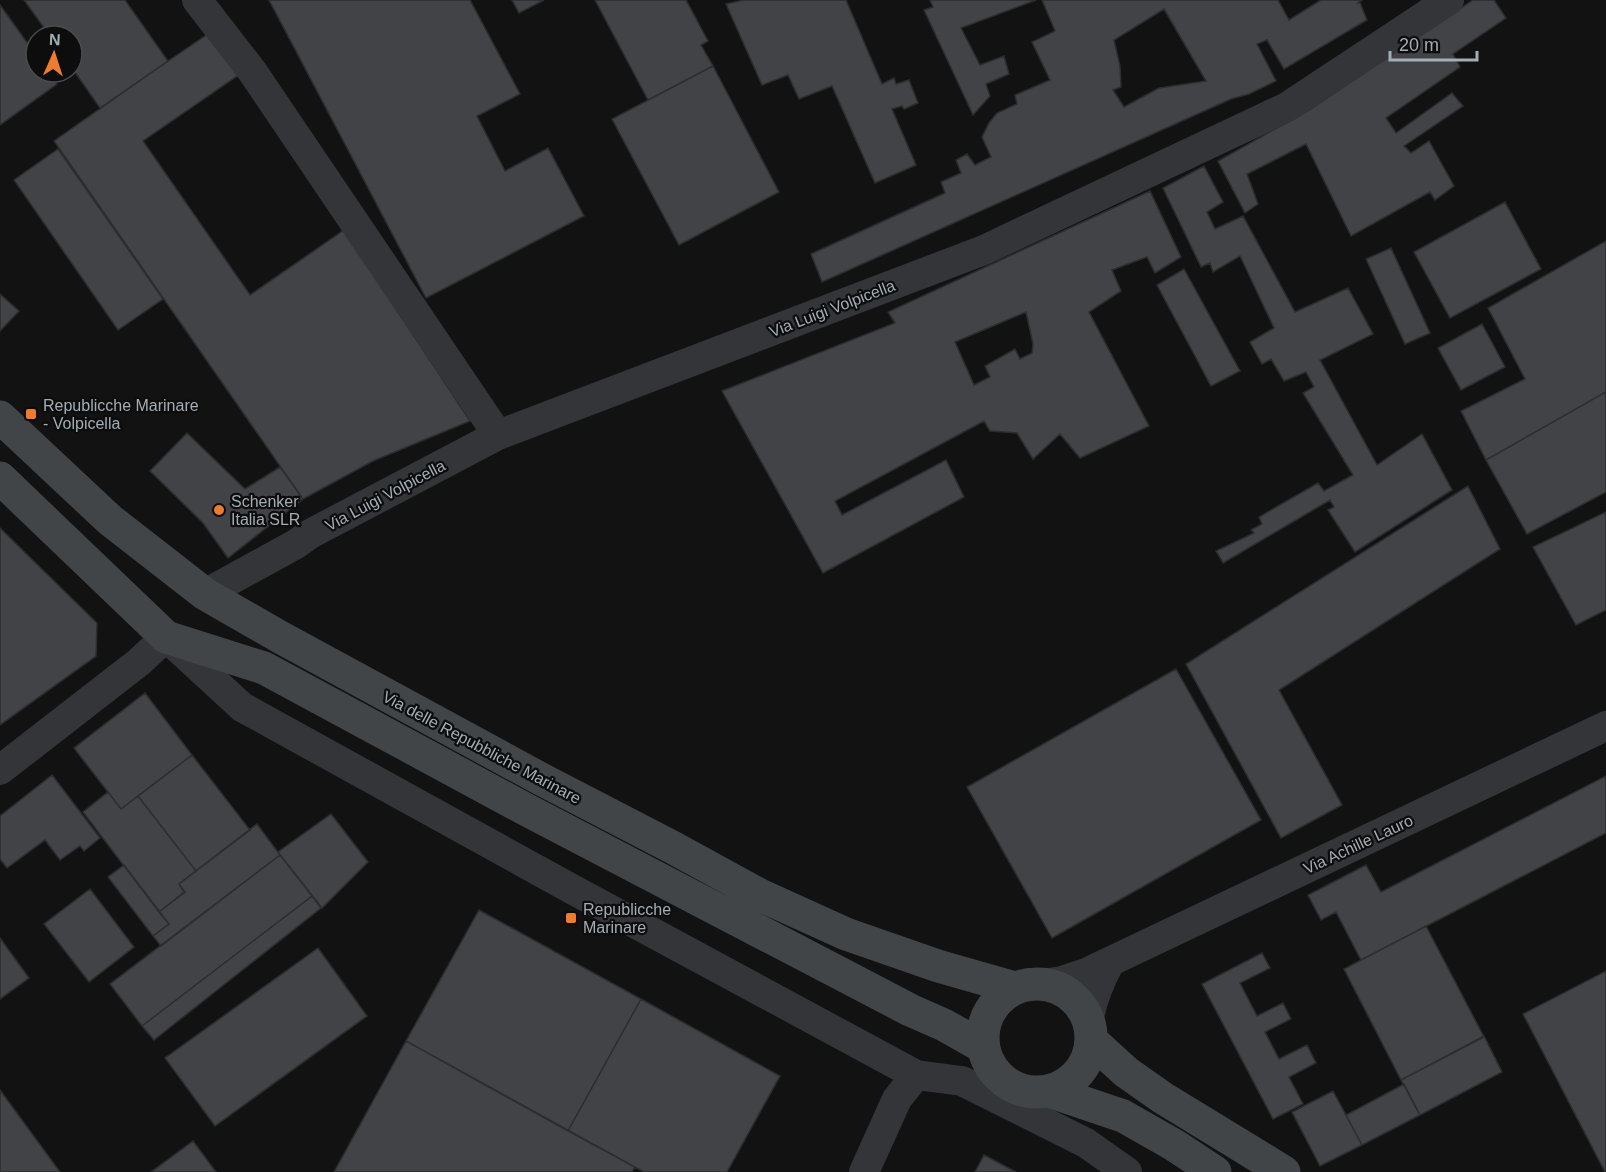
<svg xmlns="http://www.w3.org/2000/svg" width="1606" height="1172" viewBox="0 0 1606 1172" font-family="Arial,sans-serif">
<style>
.building{fill:#414346;stroke:#2c2d2f;stroke-width:1.5;fill-rule:evenodd}
.lines{fill:none;stroke-linecap:round;stroke-linejoin:round}
.minor{stroke:#333538;stroke-width:30}
.secondary{stroke:#414548;stroke-width:33}
.poi-dot{fill:#ed7c30;stroke:#0d0d0e;stroke-width:2}
.labels{text-anchor:middle;stroke-width:4.5;stroke-linejoin:round;paint-order:stroke}
.street-label{font-size:16px;fill:#a3adb4;stroke:#0d0d0e}
.poi-label{font-size:16px;fill:#a3adb4;stroke:#0d0d0e;text-anchor:start}
</style>
<rect width="100%" height="100%" fill="#121213"/>
<path class="building" d="M24 0H125L168 61 100 108 72 68V36H50Z
M269 0H470L520 94 477 116 505 171 548 148 584 216 426 298Z
M512 0H544L519 13Z
M595 0H686L708 41 701 45 713 66 648 100Z
M744 0H846L882 84 894 78 896 84 909 80 918 103 904 109 902 106 892 109 916 165 875 183 832 86 799 99 788 75 762 85 726 4Z
M930 0H1036L961 28 980 65 1004 56 1009 74 986 84 990 96 973 115 924 10 933 7Z
M1042 0H1278L1289 20 1321 0H1362L1358 3H1360L1367 20 1284 69 1267 40 1257 44 1276 81 1249 94 1231 99 822 282 811 254 945 193 941 182 961 173 956 160 967 154 975 165 991 157 982 137 989 123 997 113 1017 104 1015 95 1050 80 1032 42 1055 31ZM1164 9 1206 81 1159 88 1124 107 1113 90 1121 87 1120 66 1114 40Z
M1473 0H1494L1506 18 1453 54 1460 67 1386 118 1396 133 1452 93 1463 106 1404 146 1411 153 1429 141 1454 186 1435 200 1430 192 1351 236 1306 144 1247 174 1258 204 1245 213 1218 161 1309 110Z
M0 5 36 55V72H48L57 84 0 125Z
M211 32 240 74 143 141 250 295 344 230 470 421 373 461 303 499 54 141 168 61Z
M713 66 779 192 679 245 612 119Z
M58 149 163 299 118 330 14 180Z
M1204 166 1223 202 1207 212 1215 229 1243 216 1295 312 1348 288 1373 334 1320 360 1377 465 1422 434 1452 490 1355 552 1328 510 1334 507 1330 500 1223 563 1216 551 1254 533 1251 530 1262 524 1259 517 1318 483 1324 491 1353 475 1303 393 1314 387 1306 372 1284 381 1271 359 1262 364 1250 342 1274 328 1240 256 1213 272 1210 263 1201 267 1163 188Z
M1150 191 1181 257 1155 273 1147 257 1112 270 1121 291 1089 312 1149 426 1080 458 1060 434 1033 459 1017 433 990 431 984 421 835 501 842 515 946 460 964 497 823 573 722 391 895 323 888 312ZM1026 312 1033 344 1032 353 1020 359 1015 349 985 366 990 377 974 385 955 342Z
M1505 202 1541 269 1450 318 1414 252Z
M1606 241V392L1486 460 1461 411 1525 379 1488 308Z
M1391 248 1430 333 1405 344 1366 259Z
M1184 269 1240 371 1211 386 1157 285Z
M0 294 19 311 0 331Z
M1482 324 1505 367 1461 390 1438 348Z
M1606 392V492L1527 534 1486 460Z
M187 433 245 489 280 467 303 499 228 558 203 523 150 471Z
M1468 486 1500 549 1279 690 1342 805 1281 838 1186 664Z
M1606 512V610L1576 625 1533 547Z
M0 528 97 623 96 656 0 725Z
M1176 669 1261 820 1052 938 967 787Z
M145 693 192 755 121 809 74 748Z
M192 755 250 830 196 871 138 796Z
M52 775 100 838 84 851 80 846 60 860 45 840 7 868 0 859V816Z
M1606 776V833L1361 960 1336 912 1321 920 1308 895 1366 865 1381 892Z
M108 792 121 809 138 796 196 871 179 884 184 892 159 912 83 812Z
M331 814 368 862 322 908 278 852Z
M257 824 280 855 161 946 153 936 169 924 159 912 185 892 179 884Z
M280 855 312 896 142 1026 110 984Z
M124 865 169 924 153 936 108 877Z
M90 889 134 947 89 982 44 924Z
M312 896 321 908 154 1040 142 1026Z
M479 910 641 999 568 1131 406 1041Z
M1426 926 1484 1037 1401 1080 1344 969Z
M0 938 29 978 0 999Z
M318 948 367 1016 215 1126 165 1058Z
M1262 953 1270 968 1240 983 1257 1016 1283 1003 1291 1019 1265 1032 1279 1059 1307 1045 1316 1063 1289 1077 1303 1104 1273 1119 1202 984Z
M1606 971V1172H1605L1523 1014Z
M641 999 780 1076 727 1172H644L568 1131Z
M1484 1036 1502 1072 1420 1115 1401 1080Z
M406 1041 635 1167 632 1172H334Z
M1404 1084 1420 1115 1362 1145 1346 1115Z
M0 1090 60 1172H0Z
M1333 1091 1362 1145 1320 1166 1292 1112Z
M193 1141 216 1172H151Z
M984 1155 1016 1172H975Z"/>
<g class="lines">
<path class="minor" d="M197 0 252 71 498 435
M205 594 296 544 310 534 498 435 984 250 1287 107 1449 0
M0 770 139 662 166 637 242 707 570 888 916 1075 962 1081 1086 1143 1127 1172
M1042 984 1062 981 1086 973 1606 726
M1088 1022C1092 1000 1099 982 1110 962
M864 1172 897 1099 916 1075"/>
<path class="secondary" d="M0 417 110 520 205 594 280 637 541 779 672 847 760 895 846 934 938 966 1015 988
M0 478 166 637 264 668 525 809 910 1010 944 1025 983 1047
M983 1038a54 54 0 1 1 108 0a54 54 0 1 1-108 0Z
M1091 1040 1126 1072 1163 1098 1284 1172
M1049 1091 1123 1116 1174 1145 1215 1172"/>
</g>
<g class="poi-dot">
<rect x="25" y="408" width="12" height="12" rx="3"/>
<circle cx="219" cy="510" r="6"/>
<rect x="565" y="912" width="12" height="12" rx="3"/>
</g>
<g class="labels">
<g class="street-label">
<text transform="translate(832 308) rotate(-21)" y="6">Via Luigi Volpicella</text>
<text transform="translate(385 495) rotate(-28)" y="6">Via Luigi Volpicella</text>
<text transform="translate(482 747) rotate(28)" y="6">Via delle Repubbliche Marinare</text>
<text transform="translate(1358 844) rotate(-25)" y="6">Via Achille Lauro</text>
</g>
<g class="poi-label">
<text x="43" y="411">Republicche Marinare<tspan x="43" dy="18">- Volpicella</tspan></text>
<text x="231" y="507">Schenker<tspan x="231" dy="18">Italia SLR</tspan></text>
<text x="583" y="915">Republicche<tspan x="583" dy="18">Marinare</tspan></text>
</g>
</g>
<g transform="translate(54 54) rotate(3)"><circle r="28" fill="#0d0d0e" stroke="#494d50" stroke-width="1.5"/>
<path d="M0-4.5L10 22L0 15L-10 22Z" fill="#ed7c30"/>
<text y="-9" font-size="16" font-weight="bold" text-anchor="middle" fill="#a3adb4">N</text>
</g>
<path d="M1390 51v9h87v-9" fill="none" stroke="#a3adb4" stroke-width="3"/>
<text x="1399" y="51" font-size="18" fill="#a3adb4" stroke="#0d0d0e" stroke-width="4.5" paint-order="stroke">20 m</text>
</svg>
